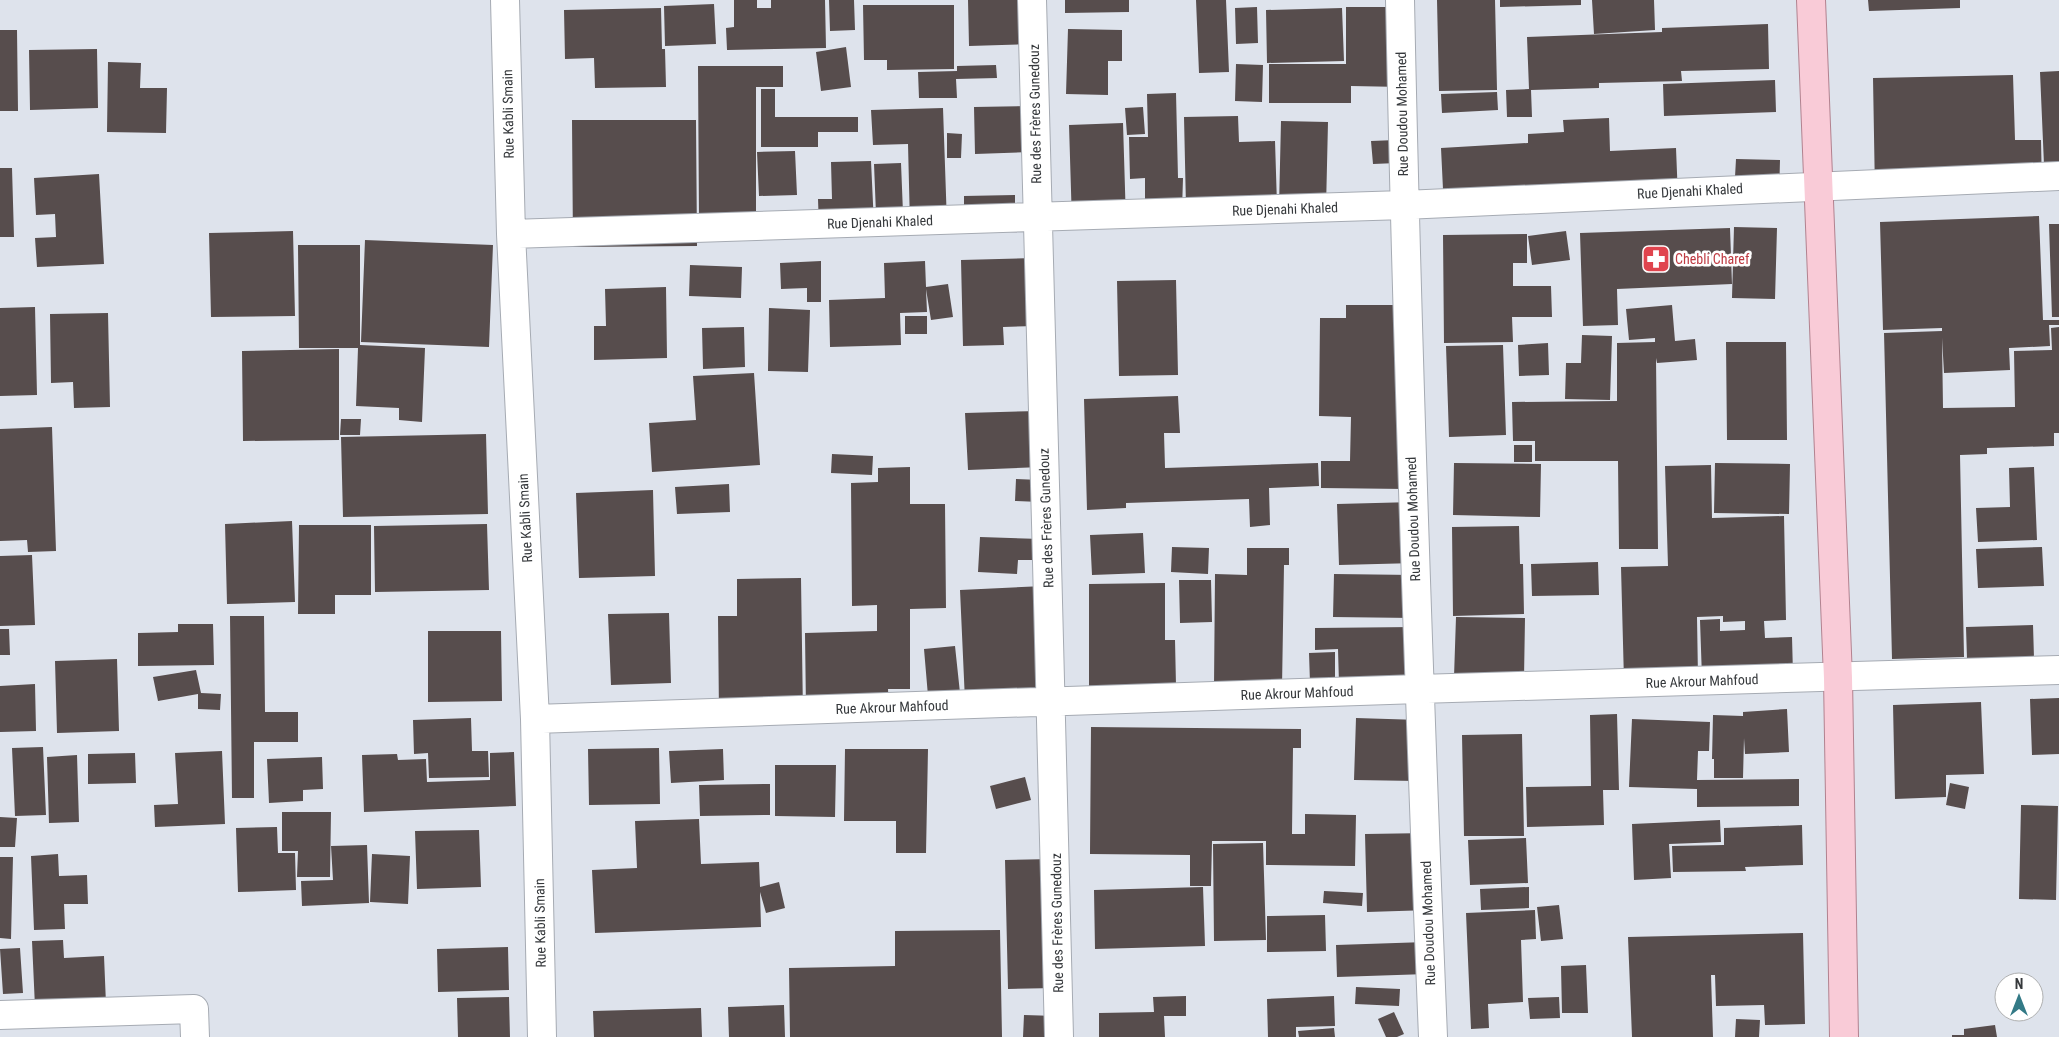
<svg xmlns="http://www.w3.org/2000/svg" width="2059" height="1037" viewBox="0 0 2059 1037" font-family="'Roboto Condensed',sans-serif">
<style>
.building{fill:#574d4d}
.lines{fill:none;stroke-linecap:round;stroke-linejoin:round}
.minor-casing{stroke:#a6abb3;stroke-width:30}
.primary-casing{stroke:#b2828f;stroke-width:30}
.minor{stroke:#fff;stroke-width:28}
.primary{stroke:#f9cbd7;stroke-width:28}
.labels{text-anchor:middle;stroke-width:5;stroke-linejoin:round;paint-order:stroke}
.street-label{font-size:14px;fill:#36393c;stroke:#fff}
.health-label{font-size:14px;fill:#be3a42;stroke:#fff;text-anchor:start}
</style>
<rect width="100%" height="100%" fill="#dee3ec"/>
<path class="building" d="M734 0H757V8H771V0H825L826 48 727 50 726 28 734 27Z
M829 0H854L855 30 830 31Z
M968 0H1029L1030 44 969 46Z
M1065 0H1129V12L1065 13Z
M1196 0H1226L1229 72 1199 73Z
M1437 0H1495L1497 90 1439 91Z
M1500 0H1581V5L1500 7Z
M1592 0H1654L1655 30 1594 34Z
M1868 0H1960V8L1869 11Z
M714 4 716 44 665 46 664 6Z
M863 5H954V69L887 70V60H864Z
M1257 7 1258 43 1236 44 1235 8Z
M1346 7H1404L1403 87 1351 86V103H1269V64H1346Z
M661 8 662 49H665L666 87 595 88 594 58 565 59 564 10Z
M1342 8 1344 61 1267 63 1266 10Z
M1768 24 1769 69 1681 71 1682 81 1599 83V88L1531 90 1532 117H1507L1506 90 1529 89 1527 37 1662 32V28Z
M1068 29 1122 30V61H1108V95L1066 94Z
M0 30H17L18 111H0Z
M846 47 851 87 821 91 816 52Z
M97 49 98 108 30 110 29 50Z
M108 62 141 63 140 88H167L166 133 107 132Z
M1236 64 1263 65 1262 102 1235 101Z
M996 65 997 78 956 79 957 98H919L918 72 957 71V66Z
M698 66H783V87H756V220H699Z
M2059 71V188H2045L2040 72Z
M2013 75 2015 140H2041L2042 188 1875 193 1873 78Z
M1775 80 1776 112 1664 116 1663 84Z
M761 89H775V117H858V132H818V147H761Z
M1497 92 1498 110 1442 113 1441 94Z
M1176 93 1178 178H1183L1182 210H1145V178L1130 179 1129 137H1148L1147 94Z
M1029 106 1030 152 975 154 974 107Z
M1143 107 1145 134 1127 135 1125 108Z
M943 108 947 224 910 225 908 144 873 145 871 110Z
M1238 116 1239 142 1275 141 1277 205 1186 207 1184 117Z
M1609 118 1610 151 1676 148 1678 198 1444 210 1441 148 1528 143V134L1564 132 1563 120Z
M572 120H696L697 246 573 247Z
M1281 121 1328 122 1326 208 1279 207Z
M1123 123 1126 222 1072 223 1069 125Z
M947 133 962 134 961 158H947Z
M1396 140 1397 163 1373 164 1371 141Z
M795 151 797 195 759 196 757 152Z
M1736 159 1780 160 1779 196 1734 195Z
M871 161 874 225 819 228 818 199H832L831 162Z
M901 163 903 213 876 214 874 164Z
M0 168H12L14 237H0Z
M99 174 104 264 37 267 35 238 56 237 55 214 36 215 34 178Z
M1015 195V214L964 216V196Z
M2039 216 2043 320H2059V325H2049L2050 346 2009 348 2010 370 1944 373 1942 338 1943 408 2015 407 2014 351 2052 350 2051 328 2059 327V433H2054V446L1987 448V454L1960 455 1964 657 1892 659 1884 333 1942 331V328L1883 330 1880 222Z
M2049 224H2059V317H2052Z
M1734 227 1777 228 1775 299 1732 298Z
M1730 228 1732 284 1617 289 1618 325 1583 326 1580 233Z
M293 231 295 316 211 317 209 233Z
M1566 231 1570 260 1532 265 1528 236Z
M1527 234V263H1513V286H1551L1552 317H1512L1513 342 1444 343 1443 235Z
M365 240 493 245 489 347 361 342Z
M298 245H360V345L425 348 422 422 399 420V408L356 406 358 348H299Z
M1034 258 1036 326 1003 327 1004 345 963 346 961 260Z
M821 261V302H807V288L781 289 780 263Z
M925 261 926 287 948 284 953 317 931 320 926 289 927 312 900 313 901 345 830 347 829 300 885 298 884 263Z
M690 265 742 267 741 298 689 296Z
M1176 280 1178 375 1119 376 1117 281Z
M666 287 667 358 594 360V326H606L605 289Z
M1346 305H1408L1406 489 1321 488V461H1350L1351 417 1319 416 1320 318H1346Z
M1672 305 1675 341 1695 339 1697 360 1657 363 1656 358 1658 549H1619L1618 461H1535V441H1513L1512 402 1617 401V343L1655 342V338L1629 340 1626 309Z
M35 307 37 395 0 396V308Z
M769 308 810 310 808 372 768 371Z
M108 313 110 407 74 408 73 382 51 383 50 314Z
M905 316H927V334H905Z
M744 327 745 367 703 369 702 328Z
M1582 335 1612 336 1610 400 1565 399 1566 363H1581Z
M1726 342H1786L1787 440H1727Z
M1548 343 1549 375 1519 376 1518 345Z
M1503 345 1506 435 1449 437 1446 346Z
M339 349V440L243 441 242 351Z
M754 373 760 465 652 472 649 423 696 420 693 376Z
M1178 396 1180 433H1164L1165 468 1318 463 1319 486 1269 488 1270 525 1250 527 1249 499 1126 503V508L1087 510 1084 399Z
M1039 411 1041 467 968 470 965 413Z
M341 419H361L360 435H340Z
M52 427 56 551 28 552 27 540 0 541V429Z
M486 434 488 514 343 517 341 437Z
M1514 445H1532V462H1514Z
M832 454 873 456 872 475 831 473Z
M1454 463 1541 464 1540 517 1453 515Z
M1715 463 1790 464 1789 514 1714 513Z
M1711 465 1712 518 1784 516 1786 620 1764 621 1765 638 1792 637 1793 674 1702 678 1700 620 1720 619V631L1745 630V621L1723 622V616L1697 617 1698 678 1624 681 1621 567 1668 566 1665 466Z
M910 467V504H945L946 608 910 609V689H888L889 710H806L805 633 877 631V605L852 606 851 483 878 482V468Z
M2034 467 2037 540 1978 542 1976 508 2010 507 2009 468Z
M1016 479 1040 480V502L1015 501Z
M729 484 730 512 677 514 675 487Z
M653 490 655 576 579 578 576 493Z
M1414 502 1416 563 1339 565 1337 504Z
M292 521 295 602 227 604 225 524Z
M487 524 489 590 375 592 374 526Z
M299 525H371V595H335V614H298Z
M1519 526 1520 564H1523L1524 614 1453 616 1452 527Z
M1143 533 1145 573 1092 575 1090 535Z
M980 537 1041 539 1040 560H1018L1017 574 978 572Z
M1172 547 1209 548 1208 574 1171 572Z
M2042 547 2044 586 1978 588 1976 549Z
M1247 548H1289V565H1284L1282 687 1214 686 1215 574 1247 575Z
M32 555 35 625 0 626V556Z
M1598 562 1599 595 1532 596 1531 564Z
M1334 574 1414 575V618L1333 617Z
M801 578 803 715H719L718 616H737V579Z
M1179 580H1211L1212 622 1180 623Z
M1165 583V640H1175L1176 686H1089V584Z
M1044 586 1049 697 965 701 960 590Z
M669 613 671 683 611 685 608 614Z
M230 616H264L265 712H298V742H254V798H232Z
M1456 617 1525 618 1524 678 1454 677Z
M178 624H213L214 665 138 666V633L178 632Z
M2033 625 2034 658 1967 659 1966 627Z
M1414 627 1415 683 1339 684 1338 649 1315 650V628Z
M0 629H9L10 655H0Z
M428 631H501L502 701 428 702Z
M955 646 960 693 928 696 924 649Z
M1335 652V682L1310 683 1309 653Z
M117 659 119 731 57 733 55 661Z
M196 670 201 693 221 694 220 710 198 709V694L158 701 153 677Z
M35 684 36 731 0 732V686Z
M2059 698V754L2032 755 2030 699Z
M1981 702 1984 774 1946 775V797L1895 799 1893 705Z
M1787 709 1789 752 1745 754 1744 738 1743 778H1714V759H1712L1713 715 1743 716V712Z
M1617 714 1619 790H1603L1604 825 1527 827 1526 787 1591 786 1590 715Z
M471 718 472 751H488L489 777 429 778 428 753 414 754 413 720Z
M1356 718 1420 720 1418 781 1354 780Z
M1632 719 1710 722 1709 751H1698L1697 780 1799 779V806L1697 807V789L1629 787Z
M1091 727 1301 729V748H1293L1292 834H1305V814L1356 815 1355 866 1266 865V841H1212L1211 886H1190V855L1090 854Z
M1522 734 1524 836H1464L1462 735Z
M43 747 46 815 15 816 12 748Z
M659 748 660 804 589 805 588 749Z
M723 749 724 780 671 783 669 751Z
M845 749H928L926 853H896V821H844Z
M222 751 225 824 155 827 154 805 178 804 175 753Z
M514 752 516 806 364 812 362 755 397 754 398 760 426 759 427 782 490 780V753Z
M135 753 136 783 88 784V754Z
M77 755 79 822 49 823 47 757Z
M322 757 323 789 303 790V801L269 803 267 759Z
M775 765H836L835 817 775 816Z
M1025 777 1031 800 996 809 990 786Z
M1950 783 1969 787 1965 809 1946 805Z
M770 784V815L700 816 699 785Z
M2021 805 2058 806 2056 900 2019 899Z
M282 812H331L330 877H297L298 851H282Z
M0 817 17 818 15 847H0Z
M699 819 701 864 759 862 760 887 779 882 785 908 766 913 760 892 761 927 595 933 592 870 637 868 635 821Z
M1720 820 1721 842 1669 844 1671 878 1634 880 1632 824Z
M1802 825 1803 865 1745 867 1746 871 1673 872 1672 846 1724 845V828Z
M277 827 278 853H295L296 890 238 892 236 828Z
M479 830 481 887 417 889 415 831Z
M1429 833 1430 910 1367 912 1365 834Z
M1526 838 1528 883 1470 885 1468 840Z
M1263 843 1266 940 1214 941 1213 844Z
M367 845 369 903 302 906 301 881 333 880 331 846Z
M58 854 59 876 87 875 88 904H64L65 929 34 930 31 856Z
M372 854 410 856 408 904 370 902Z
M0 857H13L11 939 0 938Z
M1052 859 1055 988 1008 989 1005 860Z
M1203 887 1205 946 1095 949 1094 890Z
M1529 887V908L1481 910 1480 889Z
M1324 891 1363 893 1362 906 1323 903Z
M1559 905 1563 939 1541 941 1537 907Z
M1535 910 1536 939 1521 940 1523 1002 1488 1004 1489 1028 1471 1029 1466 913Z
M1325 915 1326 951 1267 952V916Z
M1000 930 1002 1037H790L789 968 895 966V931Z
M1803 933 1805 1024 1765 1025 1764 1005 1716 1006 1715 975H1711L1713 1037H1632L1628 937Z
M63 940 64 958 104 956 106 1004 35 1007 32 941Z
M1426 942 1427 974 1337 977 1336 945Z
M508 947 509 990 438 992 437 949Z
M20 948 23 993 3 994 0 949Z
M1586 965 1588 1013H1562L1561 966Z
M1356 987 1400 989 1399 1006 1355 1004Z
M1186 996V1016H1164L1165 1037H1099V1013L1154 1012 1153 997Z
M1334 996 1335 1026 1296 1027V1037H1268L1267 999Z
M509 997 510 1037H458L457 998Z
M1559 997 1560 1018 1530 1019 1528 998Z
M784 1005 785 1037H729L728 1007Z
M701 1008 702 1037H594L593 1011Z
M1394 1012 1404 1034 1397 1037H1386L1378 1019Z
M1024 1015 1056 1016 1055 1037H1023Z
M1736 1019 1760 1020 1759 1037H1735Z
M1995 1025 1997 1037H1952V1035H1964V1029Z
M1334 1028 1335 1037H1299L1298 1031Z"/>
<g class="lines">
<defs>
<path id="minor" d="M505 0 511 234 535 719 542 1037
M1032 0C1040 346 1052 691 1059 1037
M1400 0C1407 346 1419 691 1433 1037
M511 234 1404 205 2059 176
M535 719 1419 689 2059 670
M0 1015 194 1009 195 1037"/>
<path id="primary" d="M1811 0 1838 678 1844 1037"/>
</defs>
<use href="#minor" class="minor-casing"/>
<use href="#primary" class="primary-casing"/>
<use href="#minor" class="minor"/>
<use href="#primary" class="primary"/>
</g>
<defs>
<symbol id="pharmacy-square" viewBox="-11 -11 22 22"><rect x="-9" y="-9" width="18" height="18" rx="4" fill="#e0444e" stroke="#fff"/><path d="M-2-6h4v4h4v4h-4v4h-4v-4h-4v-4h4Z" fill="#fff"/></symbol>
</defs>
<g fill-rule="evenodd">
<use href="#pharmacy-square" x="1640" y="243" width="32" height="32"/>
</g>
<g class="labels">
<g class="street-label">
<text transform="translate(508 114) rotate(-91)" y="5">Rue Kabli Smain</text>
<text transform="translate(1035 114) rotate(-91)" y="5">Rue des Frères Gunedouz</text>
<text transform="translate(1402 114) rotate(-91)" y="5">Rue Doudou Mohamed</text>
<text transform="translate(1690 191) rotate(-3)" y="5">Rue Djenahi Khaled</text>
<text transform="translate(1285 209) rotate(-2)" y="5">Rue Djenahi Khaled</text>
<text transform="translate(880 222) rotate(-2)" y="5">Rue Djenahi Khaled</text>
<text transform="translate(525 518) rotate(-93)" y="5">Rue Kabli Smain</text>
<text transform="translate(1046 518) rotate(-92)" y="5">Rue des Frères Gunedouz</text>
<text transform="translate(1413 519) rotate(-92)" y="5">Rue Doudou Mohamed</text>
<text transform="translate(1702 681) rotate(-2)" y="5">Rue Akrour Mahfoud</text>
<text transform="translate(1297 693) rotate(-2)" y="5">Rue Akrour Mahfoud</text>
<text transform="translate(892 707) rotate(-2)" y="5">Rue Akrour Mahfoud</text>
<text transform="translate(540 923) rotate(-91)" y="5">Rue Kabli Smain</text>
<text transform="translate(1057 923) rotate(-91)" y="5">Rue des Frères Gunedouz</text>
<text transform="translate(1428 923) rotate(-92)" y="5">Rue Doudou Mohamed</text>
</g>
<g class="health-label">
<text x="1675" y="264">Chebli Charef</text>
</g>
</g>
<g transform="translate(2019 997)"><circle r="24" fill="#ffffff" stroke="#afb0b1"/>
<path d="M0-4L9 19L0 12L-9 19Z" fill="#337a86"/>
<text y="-8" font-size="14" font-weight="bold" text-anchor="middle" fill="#36393c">N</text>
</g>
</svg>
